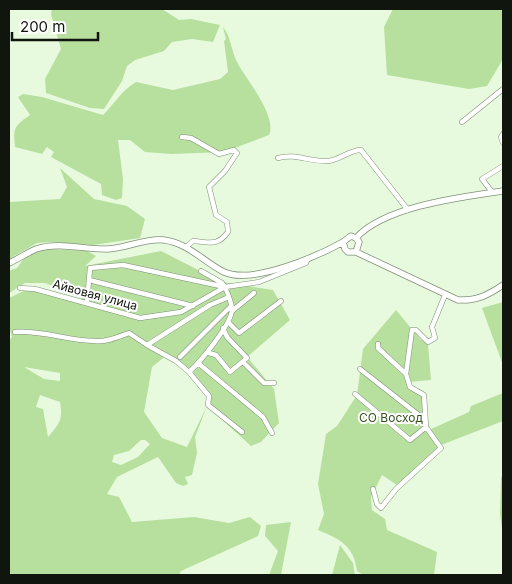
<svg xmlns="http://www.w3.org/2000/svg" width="512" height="584" viewBox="0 0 512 584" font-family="Inter,sans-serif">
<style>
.green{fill:#b7df9e;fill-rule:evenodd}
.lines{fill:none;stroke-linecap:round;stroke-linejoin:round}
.minor-casing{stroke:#7f8f76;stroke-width:5.5}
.major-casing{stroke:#7f8f76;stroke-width:7}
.minor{stroke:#fff;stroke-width:4.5}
.major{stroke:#fff;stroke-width:5.5}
.labels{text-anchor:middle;stroke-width:4;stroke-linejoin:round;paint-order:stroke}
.street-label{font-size:12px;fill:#10160d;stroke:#fff}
.park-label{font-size:12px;fill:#32511a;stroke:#fff}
</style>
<rect width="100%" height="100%" fill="#e8fade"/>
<path class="green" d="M52 9H162L179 20 191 19 220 25 213 42 192 39 172 42 164 51 135 60 127 66 122 81 104 109 90 108 46 93 45 79 61 49 51 14Z
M393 9H503V59L487 86 469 89 387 75 384 27Z
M223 27C231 37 231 49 236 60 244 77 278 116 269 135L224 152 171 154 145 152 130 140H118L123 179 122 198 116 200 102 195 101 184 51 157 54 152 47 147 42 154 15 147C13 128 14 126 30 115L18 97 23 94 42 97 103 115C115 103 121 91 136 82L173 90 220 79 228 72 224 41 226 39Z
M60 168 94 199 127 206 145 219 140 238 93 245 53 242 37 243 9 259V202L60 199 67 187Z
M46 249 87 251 96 256 85 266 161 251 222 282 273 290 290 320 247 357 274 389 279 423 261 442 251 446 207 406 195 437 197 453 192 475 185 477 188 484 183 486 176 483 158 457 117 477 107 494 119 497 132 522 194 517 229 523 250 517 261 526 258 536 181 571 179 575H9V341L12 337 9 326V298L28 289 81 303V292L76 295 45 283H25L9 293V271L17 268 25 257ZM167 355 187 369 209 394 207 406 187 447 162 438 144 412 152 367ZM24 367 60 373V381L44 379ZM40 395 60 402C63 420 60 423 48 437L43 409 36 407ZM141 440H145L150 444 138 457 121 465 112 462 114 455 129 451Z
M503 302V365L482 308Z
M396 310 420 339 428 344 431 380 409 382 411 387 425 393 429 430 469 412 471 406 503 393V421L441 445 400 487 382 475 371 497 372 510 385 519 387 530 437 552 434 575H363L357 571C354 546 340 539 318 530L324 514 318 484 326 434 337 426 357 395 363 349Z
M503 473V536L500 514 501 478Z
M291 522 281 575H269L278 551 265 536 266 525Z
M340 545 353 563 355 575H332Z"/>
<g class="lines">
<defs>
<path id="minor" d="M462 122 503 89
M503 134 501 137 503 143
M182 137 191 138 219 154 234 150 237 153 225 171 209 187 216 215 227 222 228 232C217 247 209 242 193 241L186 247
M278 158C296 153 309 162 328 161 340 160 349 150 361 150L408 210
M492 192 482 179 503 166
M201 271 222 283 225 287
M89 280 193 306
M20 288 35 289 140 318 181 312 225 287
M87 303 90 268 123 265 225 287
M232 311 254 293
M228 322 239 333 281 301
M15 332C43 330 68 341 95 341 107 342 118 337 129 333L147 345 210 305 229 297 225 287 259 282 306 263 308 258
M378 344V348L406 374
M147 345 176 361 189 372 209 396 208 405 242 432
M209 353 216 355 230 372 247 358 227 337 223 328
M180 357 231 306
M243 362 264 383H274
M198 363 263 417 272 433
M360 369 425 420
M189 372C200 362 232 324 232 309 232 305 230 301 229 297
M355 394 410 440 426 427
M373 489 377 504 381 508 396 489 441 448 426 427 424 395 410 387 406 374 412 330H416L428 342 435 338 432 327 445 295"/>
<path id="major" d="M356 238C385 206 462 197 503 191
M356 252 458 300C477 301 488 295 503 285
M356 252H348L345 249 343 242 351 236 356 238
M356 252 359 242 356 238
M9 263C18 259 27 253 36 249 60 241 84 250 108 249 127 248 145 238 164 240 188 243 204 262 224 272 252 285 318 256 343 242"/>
</defs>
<use href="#minor" class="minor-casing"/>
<use href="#major" class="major-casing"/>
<use href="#minor" class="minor"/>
<use href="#major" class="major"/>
</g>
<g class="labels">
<g class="street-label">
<text transform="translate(95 295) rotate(15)" y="4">Айвовая улица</text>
</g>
<g class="park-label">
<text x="391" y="422">СО Восход</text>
</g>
</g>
<rect width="512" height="584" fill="none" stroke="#10160d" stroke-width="20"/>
<path d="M12 32v8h86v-8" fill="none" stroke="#10160d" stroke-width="2.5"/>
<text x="20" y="32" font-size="15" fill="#10160d" stroke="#ffffff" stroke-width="4" paint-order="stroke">200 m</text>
</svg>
